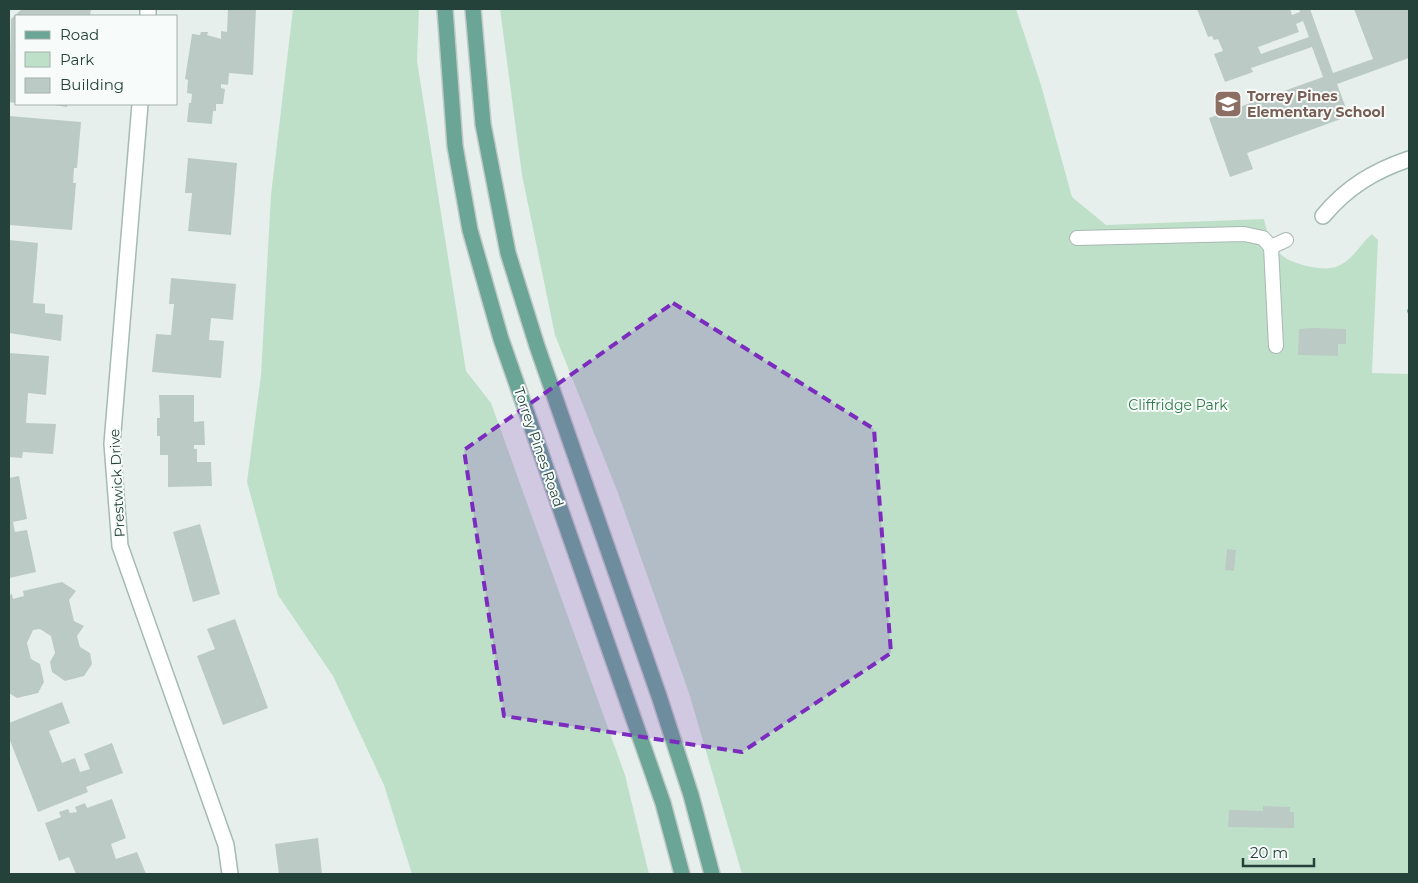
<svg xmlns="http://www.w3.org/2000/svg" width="1418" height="883" viewBox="0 0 1418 883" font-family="Montserrat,sans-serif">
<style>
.green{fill:#bfe0c8}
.building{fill:#bbcac4;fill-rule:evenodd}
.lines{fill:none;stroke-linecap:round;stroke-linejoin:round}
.lane-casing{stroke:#a8b8b2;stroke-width:16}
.secondary-casing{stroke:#a4bbb3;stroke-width:18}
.primary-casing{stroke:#c2cac8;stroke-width:18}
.path{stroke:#86b3a5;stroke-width:3;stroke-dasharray:2.5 4;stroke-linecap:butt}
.lane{stroke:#fff;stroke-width:14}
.secondary{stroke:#fff;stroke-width:15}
.primary{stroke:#6aa596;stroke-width:15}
.marked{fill:#7b2cbf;fill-opacity:0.2;stroke:#7b2cbf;stroke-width:4;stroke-dasharray:10 6;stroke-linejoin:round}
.labels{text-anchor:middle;stroke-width:4;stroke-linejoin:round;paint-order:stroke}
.education-label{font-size:14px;font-weight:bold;fill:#785e54;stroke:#f7fbf9;text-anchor:start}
.park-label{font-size:14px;fill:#2d7a4b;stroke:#f7fbf9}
.street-label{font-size:14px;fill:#24423a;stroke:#f7fbf9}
</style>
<rect width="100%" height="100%" fill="#e6efeb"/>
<path class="green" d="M293 9H419L417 61 466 371 491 403 625 775 649 874H412L384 785 333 676 278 595 247 482 261 375 271 195Z
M500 9H1016L1041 85 1072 197 1106 225 1264 219C1271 250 1279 260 1311 267 1319 268 1330 270 1338 266 1353 260 1360 244 1372 234L1378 240 1372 373 1409 374V874H742L689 693 618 493 555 335 522 175Z"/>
<path class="building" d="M22 9H91L90 16H16V103L9 102 11 19Z
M228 9H256L253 75 229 73 228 85 221 84V88L225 89 223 104H216V111H213L212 124 187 122 189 103H191L192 94 187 93 188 80 185 79 192 34 200 35 201 32H208L207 35 221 39V31L227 32Z
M1197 9H1290L1292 15 1300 12 1299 9H1310L1333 73 1373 59 1354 9H1409V58L1337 84 1349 116 1247 153 1253 169 1230 177 1209 118 1323 77 1312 47 1251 68 1253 72 1225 82 1214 54 1223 51 1218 39 1214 40 1212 36 1208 37ZM1303 21 1309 37 1261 54 1258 47 1299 32 1296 24Z
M47 104H68L67 107Z
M9 116 81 122 77 168H74L73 183H76L72 230 9 225Z
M188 158 237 163 231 235 188 231 192 193H185Z
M9 240 38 243 33 303 45 304V313L63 315 61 341 9 333Z
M171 278 236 284 233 320 211 318 209 340 224 341 221 378 152 372 156 334 171 335 174 304H169Z
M1312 328 1346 329V344H1338V356L1298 355 1299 329Z
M9 353 49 356 46 395 28 393 26 423 56 424 53 454 23 452 22 458 9 457Z
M159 395H194V422L204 421 205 445H194V449H197V462H211L212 486 168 487V455H160V436H157V418H160Z
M19 476 27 519 13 522 15 532 27 530 36 572 9 578V478Z
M200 524 220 594 193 602 173 532Z
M1227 549 1236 550 1234 571 1225 570Z
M62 582 76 591 69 600 74 621 84 626 77 636 80 647 90 653 92 664 84 676 65 681 52 672 50 662 55 653 51 636 40 629 33 630 27 643 31 659 40 664 44 682 38 693 17 698 9 693V595L12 594 13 599 24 596 23 591Z
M235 619 268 708 223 725 197 656 215 649 207 629Z
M62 702 70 723 49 731 62 763 75 758 80 772 90 769 84 754 112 743 123 773 86 787 88 792 38 812 9 738V723Z
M112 799 126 838 111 844 116 859 137 852 146 874H76L69 857 59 861 45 823 61 817 59 812 68 809 70 813 77 812 75 807 85 803 87 808Z
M1263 806 1290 807V812H1294V828L1228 827 1229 810 1263 811Z
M318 838 322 874H279L275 844Z"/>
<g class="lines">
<defs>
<path id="lane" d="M1077 238 1244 234 1263 238 1271 247 1286 240
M1271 247 1276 346"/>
<path id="secondary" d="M148 16V9
M140 104 112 444 120 546 226 845 230 874
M1323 216C1347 187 1374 171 1409 159"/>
<path id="primary" d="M445 9 455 146 470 230 501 339 663 803 682 874
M473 9 483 124 508 253 537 346 659 696 691 795 712 874"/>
</defs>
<use href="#lane" class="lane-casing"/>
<use href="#secondary" class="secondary-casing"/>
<use href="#primary" class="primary-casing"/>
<path class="path" d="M1407 311H1409"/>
<use href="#lane" class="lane"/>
<use href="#secondary" class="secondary"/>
<use href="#primary" class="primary"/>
</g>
<path class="marked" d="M673 303 874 429 891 653 742 752 504 716 464 450Z"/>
<defs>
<symbol id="school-square" viewBox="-11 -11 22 22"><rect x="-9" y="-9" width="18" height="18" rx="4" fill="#8d6e63" stroke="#f7fbf9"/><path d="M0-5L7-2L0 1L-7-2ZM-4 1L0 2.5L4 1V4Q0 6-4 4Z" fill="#fff"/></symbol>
</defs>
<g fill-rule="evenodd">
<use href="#school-square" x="1212" y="88" width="32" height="32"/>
</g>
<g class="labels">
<g class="education-label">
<text x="1247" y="101">Torrey Pines<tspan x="1247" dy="16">Elementary School</tspan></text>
</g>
<g class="park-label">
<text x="1178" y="410">Cliffridge Park</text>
</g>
<g class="street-label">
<text transform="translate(539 447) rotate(71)" y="5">Torrey Pines Road</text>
<text transform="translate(117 483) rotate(-93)" y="5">Prestwick Drive</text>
</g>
</g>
<rect width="1418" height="883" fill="none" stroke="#24423a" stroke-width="20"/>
<rect x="15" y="15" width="162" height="90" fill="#f7fbf9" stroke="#a3b1ad"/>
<rect x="25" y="31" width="25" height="8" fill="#6aa596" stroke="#a3b1ad"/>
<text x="60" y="40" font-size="15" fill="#24423a">Road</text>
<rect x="25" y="52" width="25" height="15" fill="#bfe0c8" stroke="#a3b1ad"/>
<text x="60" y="65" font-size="15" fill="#24423a">Park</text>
<rect x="25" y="78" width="25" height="15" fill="#bbcac4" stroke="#a3b1ad"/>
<text x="60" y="90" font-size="15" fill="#24423a">Building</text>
<path d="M1243 858v8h71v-8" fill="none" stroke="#24423a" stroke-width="2.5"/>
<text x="1250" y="858" font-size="15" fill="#24423a" stroke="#f7fbf9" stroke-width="4" paint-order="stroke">20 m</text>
</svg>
